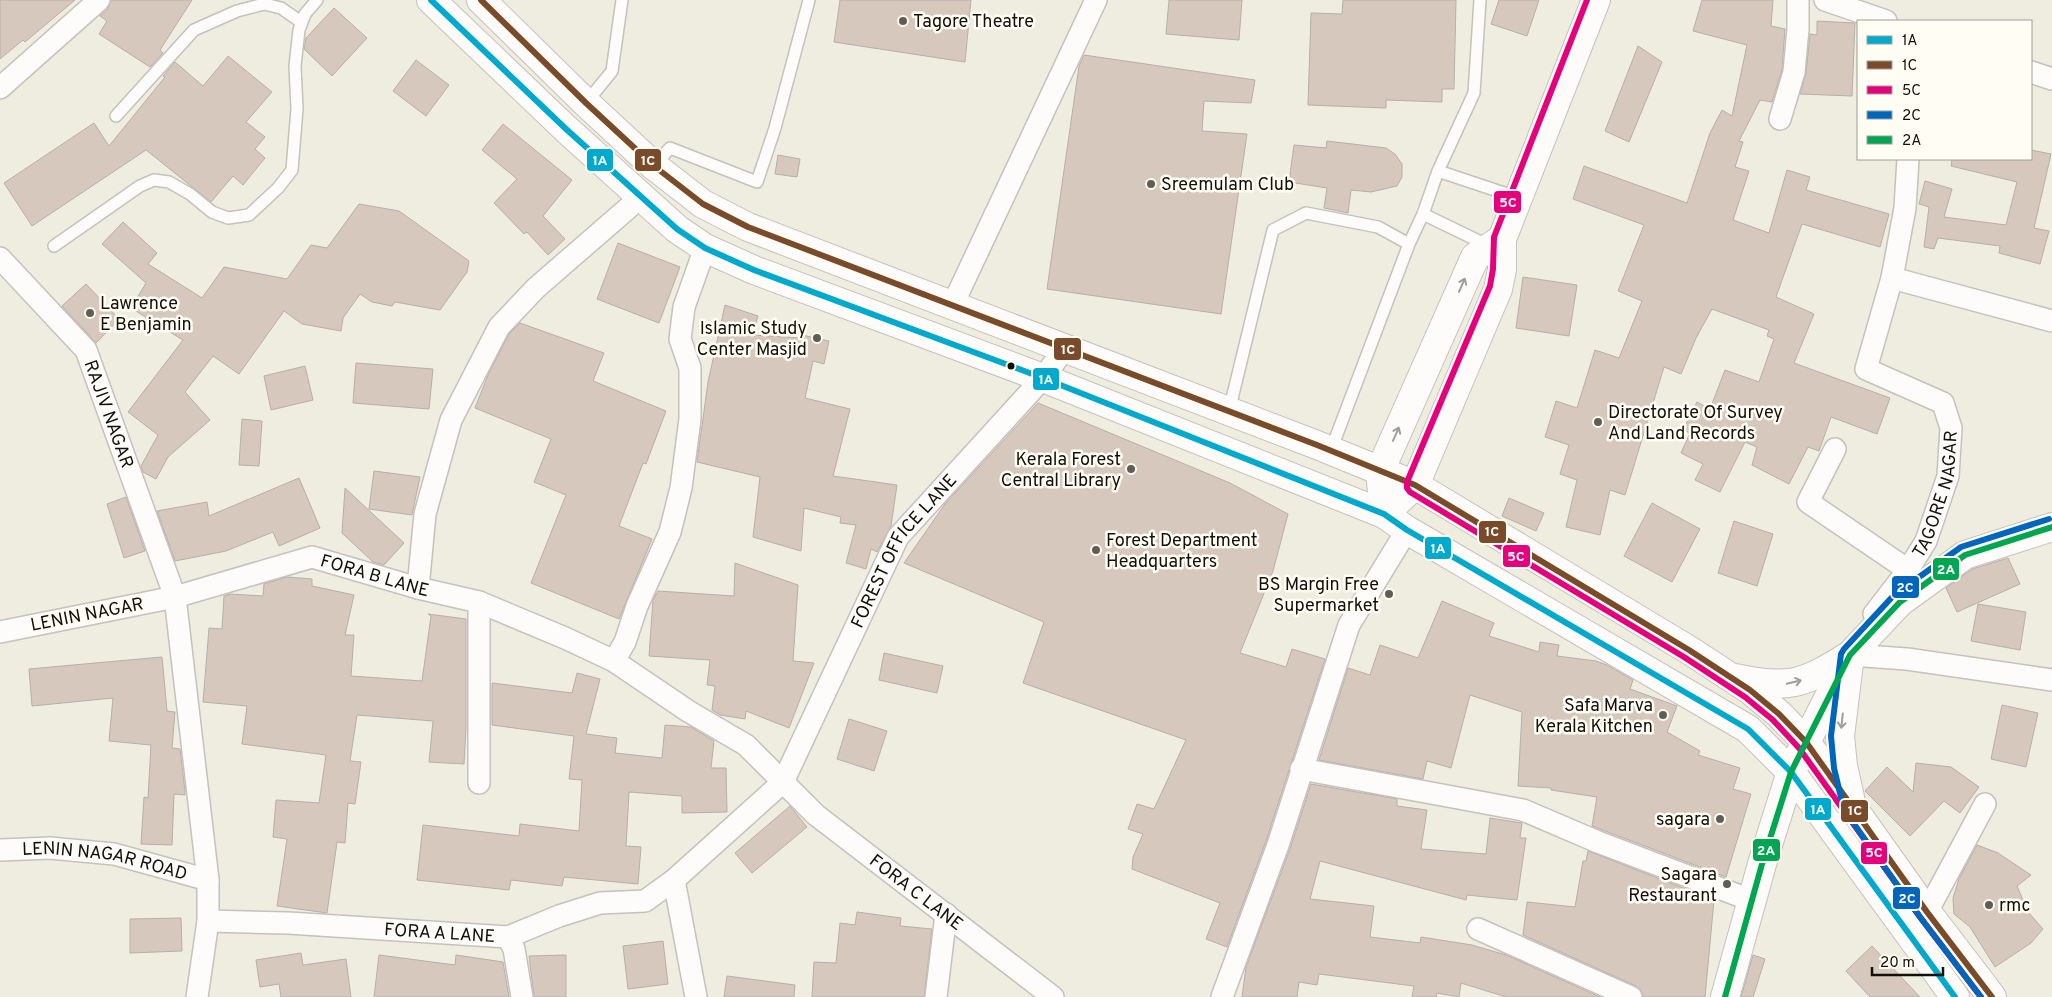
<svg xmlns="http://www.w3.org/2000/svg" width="2052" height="997" viewBox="0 0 2052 997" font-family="Overpass,sans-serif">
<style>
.building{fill:#d6c8bd;stroke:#b5b0a8}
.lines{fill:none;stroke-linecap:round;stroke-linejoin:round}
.lane-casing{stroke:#c5c2b9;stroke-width:14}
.street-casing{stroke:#c5c2b9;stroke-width:24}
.secondary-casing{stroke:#c5c2b9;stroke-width:30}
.primary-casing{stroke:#c5c2b9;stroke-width:30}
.lane{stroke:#fdfcfa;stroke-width:11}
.street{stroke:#fdfcfa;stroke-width:21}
.secondary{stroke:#fdfcfa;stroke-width:28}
.primary{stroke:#fdfcfa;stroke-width:28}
.bus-1-casing{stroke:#fffdf4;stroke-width:10}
.bus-2-casing{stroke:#fffdf4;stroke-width:10}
.bus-3-casing{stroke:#fffdf4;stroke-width:10}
.bus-4-casing{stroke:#fffdf4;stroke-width:10}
.bus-5-casing{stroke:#fffdf4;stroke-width:10}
.bus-1{stroke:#00a9ce;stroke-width:6}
.bus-2{stroke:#7a4b2a;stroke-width:6}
.bus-3{stroke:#e5007d;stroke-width:6}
.bus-4{stroke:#0065bd;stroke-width:6}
.bus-5{stroke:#00a651;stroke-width:6}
.oneway{stroke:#9f9e9a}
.poi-dot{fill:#5f5e54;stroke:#fffdf4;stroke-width:2}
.bus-dot{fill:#121109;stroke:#fffdf4;stroke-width:2}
.labels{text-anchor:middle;stroke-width:5;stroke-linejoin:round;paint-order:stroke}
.poi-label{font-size:18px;fill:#121109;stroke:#fffdf4;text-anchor:start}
.street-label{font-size:18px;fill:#121109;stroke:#fffdf4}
.line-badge{stroke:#fffdf4;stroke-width:2}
.badge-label{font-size:14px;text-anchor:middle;font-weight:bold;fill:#fff}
</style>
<rect width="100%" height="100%" fill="#efece0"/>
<path class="building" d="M0 0H75L25 42 23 40 0 59Z
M111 0H192L160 50 163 53 150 67 99 34 107 21 100 16 108 9Z
M840 0H971L965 62 834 42Z
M1169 0H1242L1239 40 1166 34Z
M1343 0H1456L1454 89H1442V102L1386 100V108L1308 105 1311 13 1342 14Z
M1499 0H1539L1527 36 1491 24Z
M1702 0H1773L1771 26 1785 29 1782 70 1772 102 1760 100 1739 141 1743 142 1735 167 1749 171 1733 220 1769 233 1787 170 1810 177 1806 190 1889 214 1880 247 1802 224 1776 297 1814 314 1794 363 1890 398 1877 434 1831 417 1819 451 1808 447 1789 484 1752 465 1757 447 1745 442 1720 492 1695 480 1703 464 1681 453 1690 433 1683 430 1697 402 1710 409 1725 370 1759 382 1774 339 1767 336 1769 330 1712 309 1696 338 1681 374 1664 367 1625 495 1610 490 1600 535 1566 527 1577 480 1560 474 1569 445 1545 437 1556 401 1577 408 1595 350 1619 358 1642 301 1618 291 1644 225 1573 199 1584 166 1687 203 1710 133 1722 110 1732 116 1747 45 1693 31Z
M334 8 367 38 332 76 304 49 306 38Z
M1817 21 1855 23 1852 96 1800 94 1806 73 1810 34 1817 35Z
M1638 46 1662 62 1629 142 1605 131Z
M1084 55 1255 80 1251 103 1204 101 1202 131 1247 134 1221 314 1047 289 1079 66Z
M228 56 272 92 246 122 265 137 255 149 265 158 243 185 233 176 211 202 146 150 32 226 4 183 94 123 109 146 165 77 163 76 175 62 203 86Z
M416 60 449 85 426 116 393 91Z
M503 124 572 180 543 216 565 239 548 255 527 232 524 234 494 203 517 179 482 150Z
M1327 141 1386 148 1395 154 1402 164V177L1397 186 1371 192 1351 190 1348 213 1324 208 1327 188 1289 182 1294 145 1326 148Z
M2031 150 2051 154 2034 228 2049 231 2040 264 1999 253 2000 246 1938 238 1934 249 1924 247 1929 207 1919 204 1925 181 1952 189 1944 217 2006 225 2017 182 1951 166 1952 159H2031Z
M778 155 800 159 797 177 775 174Z
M359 204 399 211 469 261 467 272 440 310 395 302 392 306 372 302 360 294 343 318 341 331 302 324 284 311 239 374 213 356 185 392 210 420 168 457 156 479 143 472 141 466 158 435 128 412 183 340 131 308 146 283 102 244 123 222 157 253 148 264 202 298 224 267 287 279 311 245 327 248Z
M618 243 680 267 659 323 597 299Z
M1523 277 1577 285 1569 336 1516 328Z
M86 284 119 319 96 343 62 306Z
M725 305 758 316 752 335 801 338 802 335 829 341 824 364 813 361 805 398 850 409 833 476 897 485 891 526 877 552 871 549 866 569 846 563 856 525 840 523 841 517 804 508 801 551 753 537 760 477 697 462 708 382Z
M520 323 604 353 593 381 666 411 646 464 643 463 619 526 652 539 619 619 531 583 566 495 534 482 551 439 475 408 488 375 509 334Z
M356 363 433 369 429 409 353 403Z
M305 366 313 400 271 410 264 376Z
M1038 403 1230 483 1288 514 1273 571 1240 653 1286 667 1292 649 1325 659 1266 841 1227 947 1206 939 1220 903 1132 869 1133 857 1143 834 1128 829 1137 804 1154 809 1186 740 1023 683 1044 622 904 563 945 504Z
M242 419 262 421 259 466 239 465Z
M374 471 420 477 412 515 369 509Z
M299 478 320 528 279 546 273 532 226 551 175 561 157 511 207 502 209 516Z
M345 488 404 543 384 565 373 562 342 533Z
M126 497 145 551 124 558 107 504Z
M1509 498 1544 513 1536 531 1502 516Z
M1652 503 1700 529 1672 582 1624 556Z
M1734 521 1773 534 1757 586 1718 573Z
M2008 558 2020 584 1957 612 1946 588 1972 569Z
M735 563 798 585 793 661 814 663 789 728 746 711 745 719 720 715 712 710 715 686 707 685 710 660 649 656 653 600 658 591 734 596Z
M287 577 312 579V586L354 595 345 635H354L351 676 422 681 431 616 428 614 466 619V728L464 764 429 762 433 721 357 715 350 761 361 762 355 804 348 803 345 843 337 842 327 913 277 906 287 839 273 837 276 800 319 803 326 755 242 744 247 706 203 702 209 628 222 629 224 596 230 594 263 596 264 584Z
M1442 601 1494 623 1489 636 1539 652 1540 642 1559 645 1557 656 1596 661 1607 665 1633 680 1630 689 1677 706 1667 732 1700 751 1698 755 1740 768 1733 789 1751 794 1726 877 1592 826 1597 797 1551 790V788L1518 786 1522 712 1470 695 1451 768 1427 761 1423 779 1319 760 1348 668 1370 675 1380 645 1418 658Z
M1978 604 2026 612 2020 650 1971 641Z
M884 653 943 666 937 693 879 680Z
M162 657 167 711 175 712 172 748 180 749 185 791V795L174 794 172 845 141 844 144 797 148 798 151 745 109 741 113 698 32 706 29 669Z
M577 673 600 679 586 734 617 738 615 753 662 758 665 725 691 727 714 741 711 768H726L727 812 682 813V796L629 792 626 846 641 847 638 884 564 877 562 886 511 880 509 890 417 880 423 825 519 836 520 824 579 831 582 780 569 779 574 736 492 725V683L572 693Z
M2002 705 2038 713 2026 767 1991 759Z
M849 719 887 731 874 771 837 759Z
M1916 763 1951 767 1979 787 1960 813 1944 801 1910 836 1865 791 1887 767 1913 792Z
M1311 784 1397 799V806L1427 810 1421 849 1486 854 1490 818 1522 823 1520 838H1526L1517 900 1467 895 1466 900 1320 861 1310 899 1374 906 1370 937 1420 943 1421 937 1472 945 1506 955 1600 997H1506L1461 983 1459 997 1437 993 1436 997H1412L1414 986 1319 974 1317 985 1299 982 1297 997H1242L1246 967 1290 849Z
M790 806 807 827 752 873 735 853Z
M1977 845 1998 853 2031 875 2017 886 2028 912 2043 929 2031 943 1995 967 1970 927 1954 914 1953 898 1959 879Z
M1588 851 1714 900 1705 997H1643L1641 990 1636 986 1523 935 1527 902 1575 907 1583 861H1586Z
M857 912 901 918 900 926 932 929 924 997H812L814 962 836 963 840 923 855 925Z
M181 918 182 951 130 953V919Z
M663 941 668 984 628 989 623 946Z
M1872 946 1920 997H1870L1846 971Z
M301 953 303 965 346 959 351 997H281L279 984 260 987 256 960Z
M379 955 455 965 456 955 503 962 509 997H374Z
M566 955V997H534L529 956Z
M1753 955 1765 959 1753 997H1741Z
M727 976 795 985 794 997H724Z"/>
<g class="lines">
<defs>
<path id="lane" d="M1480 0 1474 93 1438 171 1423 214 1489 246
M586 103 612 71 622 0
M116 116 194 30 237 11 264 4 281 8 301 22
M654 166 670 148 757 182 775 128 809 0
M1438 171 1519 198
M54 246 140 186 154 180 169 182 190 194 212 212 228 218 249 215 278 188 292 170 297 109 295 66 299 30 305 14 317 0
M1229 411 1273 230 1306 213 1378 227 1409 244
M1331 450 1409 244 1423 214"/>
<g id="street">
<path d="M1825 0 1886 21"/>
<path d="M2031 72 2052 79"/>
<path d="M0 88 99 0"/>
<path d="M1780 119 1794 72 1798 29V0"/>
<path id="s1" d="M0 258 86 350 175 597 0 632"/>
<path d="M1892 278 2052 321"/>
<path d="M953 304 1096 0"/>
<path d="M1835 449 1808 502 1908 570"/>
<path d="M418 588 425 514 451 420 499 327 536 288 642 196"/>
<path d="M479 602V783"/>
<path id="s2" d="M1874 614 1908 570 1926 541 1948 476 1951 428 1943 403 1866 369 1892 278 1905 208 1908 159"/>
<path d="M1855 646 1850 655 1907 659 2052 680"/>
<path d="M614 661 625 642 637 606 670 532 681 488 690 419V368L680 339 684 307 705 248"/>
<path d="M1301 769 1523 810 1598 842 1753 901"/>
<path id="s3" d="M0 850 50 848 114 854 208 880"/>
<path d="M674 880 696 997"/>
<path d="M1927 912 1985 804"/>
<path id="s4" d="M208 921 288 923 508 937 559 916 600 903 645 901 674 880 783 782 898 537 1043 378 1065 348"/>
<path d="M1478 929 1631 997"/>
<path d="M508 937 514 949 522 997"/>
<path id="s5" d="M197 997 208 921V880L175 597 312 557 418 588 479 602 565 638 614 661 688 711 746 745 816 815 1053 997"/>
<path d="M936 997 946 914"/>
<path d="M1222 997 1278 845 1349 625 1407 530"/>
</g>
<path id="secondary" d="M1384 514 1415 485 1498 289 1502 270V239L1596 0
M1384 514 1380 471 1475 257 1502 239
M1725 997 1762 864 1791 772 1850 655 1900 602 1965 555 2052 527"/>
<path id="primary" d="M431 0 566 129 677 229 705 248 754 270 1043 378 1384 514 1407 530 1748 729 1791 772 1955 997
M481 0 586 103 654 166 703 204 748 227 1317 445 1415 485 1689 650 1750 690 1779 714 1806 742 1927 912 1992 997
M1735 678C1789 690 1804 684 1850 655
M1850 797 1843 766 1840 736 1850 655"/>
</defs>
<use href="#lane" class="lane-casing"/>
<use href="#street" class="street-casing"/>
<use href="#secondary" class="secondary-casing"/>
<use href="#primary" class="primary-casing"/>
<use href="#lane" class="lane"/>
<use href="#street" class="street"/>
<use href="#secondary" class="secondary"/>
<use href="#primary" class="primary"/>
<defs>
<path id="bus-1" d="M431 0 566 129 677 229 705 248 754 270 1043 378 1384 514 1407 530 1748 729 1791 772 1955 997"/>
<path id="bus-2" d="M481 0 586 103 654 166 703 204 748 227 1317 445 1415 485 1689 650 1750 690 1779 714 1806 742 1927 912 1992 997"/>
<path id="bus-3" d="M1587 0 1494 237 1493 269 1490 286 1407 482V488L1410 492 1684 657 1745 697 1773 720 1799 748 1920 917 1981 997"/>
<path id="bus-4" d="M1981 997 1920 917 1844 810 1834 768 1831 736 1841 654 1844 649 1894 595 1961 547 2049 519"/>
<path id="bus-5" d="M1725 997 1762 864 1791 772 1850 655 1900 602 1965 555 2052 527"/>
</defs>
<use href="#bus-1" class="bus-1-casing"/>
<use href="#bus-2" class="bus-2-casing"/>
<use href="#bus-3" class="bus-3-casing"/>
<use href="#bus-4" class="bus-4-casing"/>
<use href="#bus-5" class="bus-5-casing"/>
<use href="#bus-1" class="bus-1"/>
<use href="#bus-2" class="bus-2"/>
<use href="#bus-3" class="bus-3"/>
<use href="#bus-4" class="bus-4"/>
<use href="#bus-5" class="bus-5"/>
</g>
<defs><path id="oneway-shaft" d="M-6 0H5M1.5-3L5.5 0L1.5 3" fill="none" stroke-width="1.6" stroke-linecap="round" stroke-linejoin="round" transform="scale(1.25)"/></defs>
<g class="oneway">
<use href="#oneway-shaft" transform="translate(1462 285) rotate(-66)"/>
<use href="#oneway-shaft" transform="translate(1396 434) rotate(-66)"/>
<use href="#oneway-shaft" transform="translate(1794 682) rotate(-13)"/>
<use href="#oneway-shaft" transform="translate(1842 721) rotate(96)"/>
</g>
<g class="poi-dot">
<circle cx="903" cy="21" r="5"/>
<circle cx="1151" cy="184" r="5"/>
<circle cx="90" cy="313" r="5"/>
<circle cx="817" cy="338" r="5"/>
<circle cx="1598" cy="422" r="5"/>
<circle cx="1131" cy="469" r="5"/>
<circle cx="1096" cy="550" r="5"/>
<circle cx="1389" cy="594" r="5"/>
<circle cx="1663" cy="715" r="5"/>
<circle cx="1720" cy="819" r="5"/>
<circle cx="1727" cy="884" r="5"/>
<circle cx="1989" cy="905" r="5"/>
</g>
<circle class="bus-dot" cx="1011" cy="366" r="4.5"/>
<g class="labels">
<g class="poi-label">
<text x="913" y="27">Tagore Theatre</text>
<text x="1161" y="190">Sreemulam Club</text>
<text x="100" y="309">Lawrence<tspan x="100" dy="21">E Benjamin</tspan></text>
<text x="807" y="334" text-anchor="end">Islamic Study<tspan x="807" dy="21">Center Masjid</tspan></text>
<text x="1608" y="418">Directorate Of Survey<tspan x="1608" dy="21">And Land Records</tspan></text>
<text x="1121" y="465" text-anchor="end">Kerala Forest<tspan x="1121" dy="21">Central Library</tspan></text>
<text x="1106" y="546">Forest Department<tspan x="1106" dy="21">Headquarters</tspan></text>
<text x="1379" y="590" text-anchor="end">BS Margin Free<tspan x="1379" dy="21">Supermarket</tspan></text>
<text x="1653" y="711" text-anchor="end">Safa Marva<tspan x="1653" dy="21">Kerala Kitchen</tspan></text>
<text x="1710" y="825" text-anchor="end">sagara</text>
<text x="1717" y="880" text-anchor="end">Sagara<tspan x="1717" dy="21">Restaurant</tspan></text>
<text x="1999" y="911">rmc</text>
</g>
<g class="street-label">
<text dy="6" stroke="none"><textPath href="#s1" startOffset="194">RAJIV NAGAR</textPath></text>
<text dy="6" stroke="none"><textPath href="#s2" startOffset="138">TAGORE NAGAR</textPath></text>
<text dy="6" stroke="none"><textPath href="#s4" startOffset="888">FOREST OFFICE LANE</textPath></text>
<text dy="6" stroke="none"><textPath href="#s5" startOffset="611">FORA B LANE</textPath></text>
<text transform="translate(87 614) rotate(-11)" y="6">LENIN NAGAR</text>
<text dy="6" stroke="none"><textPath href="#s3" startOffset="106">LENIN NAGAR ROAD</textPath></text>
<text dy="6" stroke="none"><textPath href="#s5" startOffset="1248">FORA C LANE</textPath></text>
<text dy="6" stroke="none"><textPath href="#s4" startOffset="232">FORA A LANE</textPath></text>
</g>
</g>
<g class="line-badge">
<rect x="586" y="148" width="28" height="24" rx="5" fill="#00a9ce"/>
<rect x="634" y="148" width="28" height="24" rx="5" fill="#7a4b2a"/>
<rect x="1493" y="190" width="29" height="24" rx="5" fill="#e5007d"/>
<rect x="1053" y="337" width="29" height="24" rx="5" fill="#7a4b2a"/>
<rect x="1032" y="367" width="28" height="24" rx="5" fill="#00a9ce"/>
<rect x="1478" y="520" width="29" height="24" rx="5" fill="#7a4b2a"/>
<rect x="1424" y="536" width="28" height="24" rx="5" fill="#00a9ce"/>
<rect x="1502" y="544" width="29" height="24" rx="5" fill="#e5007d"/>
<rect x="1932" y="557" width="28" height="24" rx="5" fill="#00a651"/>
<rect x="1891" y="575" width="29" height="24" rx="5" fill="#0065bd"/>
<rect x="1804" y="797" width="28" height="24" rx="5" fill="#00a9ce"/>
<rect x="1840" y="799" width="29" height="24" rx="5" fill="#7a4b2a"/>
<rect x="1752" y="838" width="29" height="24" rx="5" fill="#00a651"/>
<rect x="1860" y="841" width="28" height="24" rx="5" fill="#e5007d"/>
<rect x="1892" y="886" width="29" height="24" rx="5" fill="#0065bd"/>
</g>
<g class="badge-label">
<text x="600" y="165">1A</text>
<text x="648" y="165">1C</text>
<text x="1508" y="207">5C</text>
<text x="1068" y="354">1C</text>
<text x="1046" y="384">1A</text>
<text x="1492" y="536">1C</text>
<text x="1438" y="553">1A</text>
<text x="1516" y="561">5C</text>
<text x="1946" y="574">2A</text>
<text x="1905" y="592">2C</text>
<text x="1818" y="814">1A</text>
<text x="1855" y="815">1C</text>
<text x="1766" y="855">2A</text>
<text x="1874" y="857">5C</text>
<text x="1907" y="903">2C</text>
</g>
<rect x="1857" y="20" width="175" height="140" fill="#fffdf4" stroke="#a09f96"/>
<rect x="1867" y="36" width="25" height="8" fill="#00a9ce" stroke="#a09f96"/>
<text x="1902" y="45" font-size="15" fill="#121109">1A</text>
<rect x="1867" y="61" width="25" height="8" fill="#7a4b2a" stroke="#a09f96"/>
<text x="1902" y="70" font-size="15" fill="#121109">1C</text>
<rect x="1867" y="86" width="25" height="8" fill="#e5007d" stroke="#a09f96"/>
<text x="1902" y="95" font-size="15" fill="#121109">5C</text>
<rect x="1867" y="111" width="25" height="8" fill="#0065bd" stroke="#a09f96"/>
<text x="1902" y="120" font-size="15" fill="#121109">2C</text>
<rect x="1867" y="136" width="25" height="8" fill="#00a651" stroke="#a09f96"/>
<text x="1902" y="145" font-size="15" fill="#121109">2A</text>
<path d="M1872 967v8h71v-8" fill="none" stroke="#121109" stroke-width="2.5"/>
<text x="1880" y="967" font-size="15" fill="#121109" stroke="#fffdf4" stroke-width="4" paint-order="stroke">20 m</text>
</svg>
